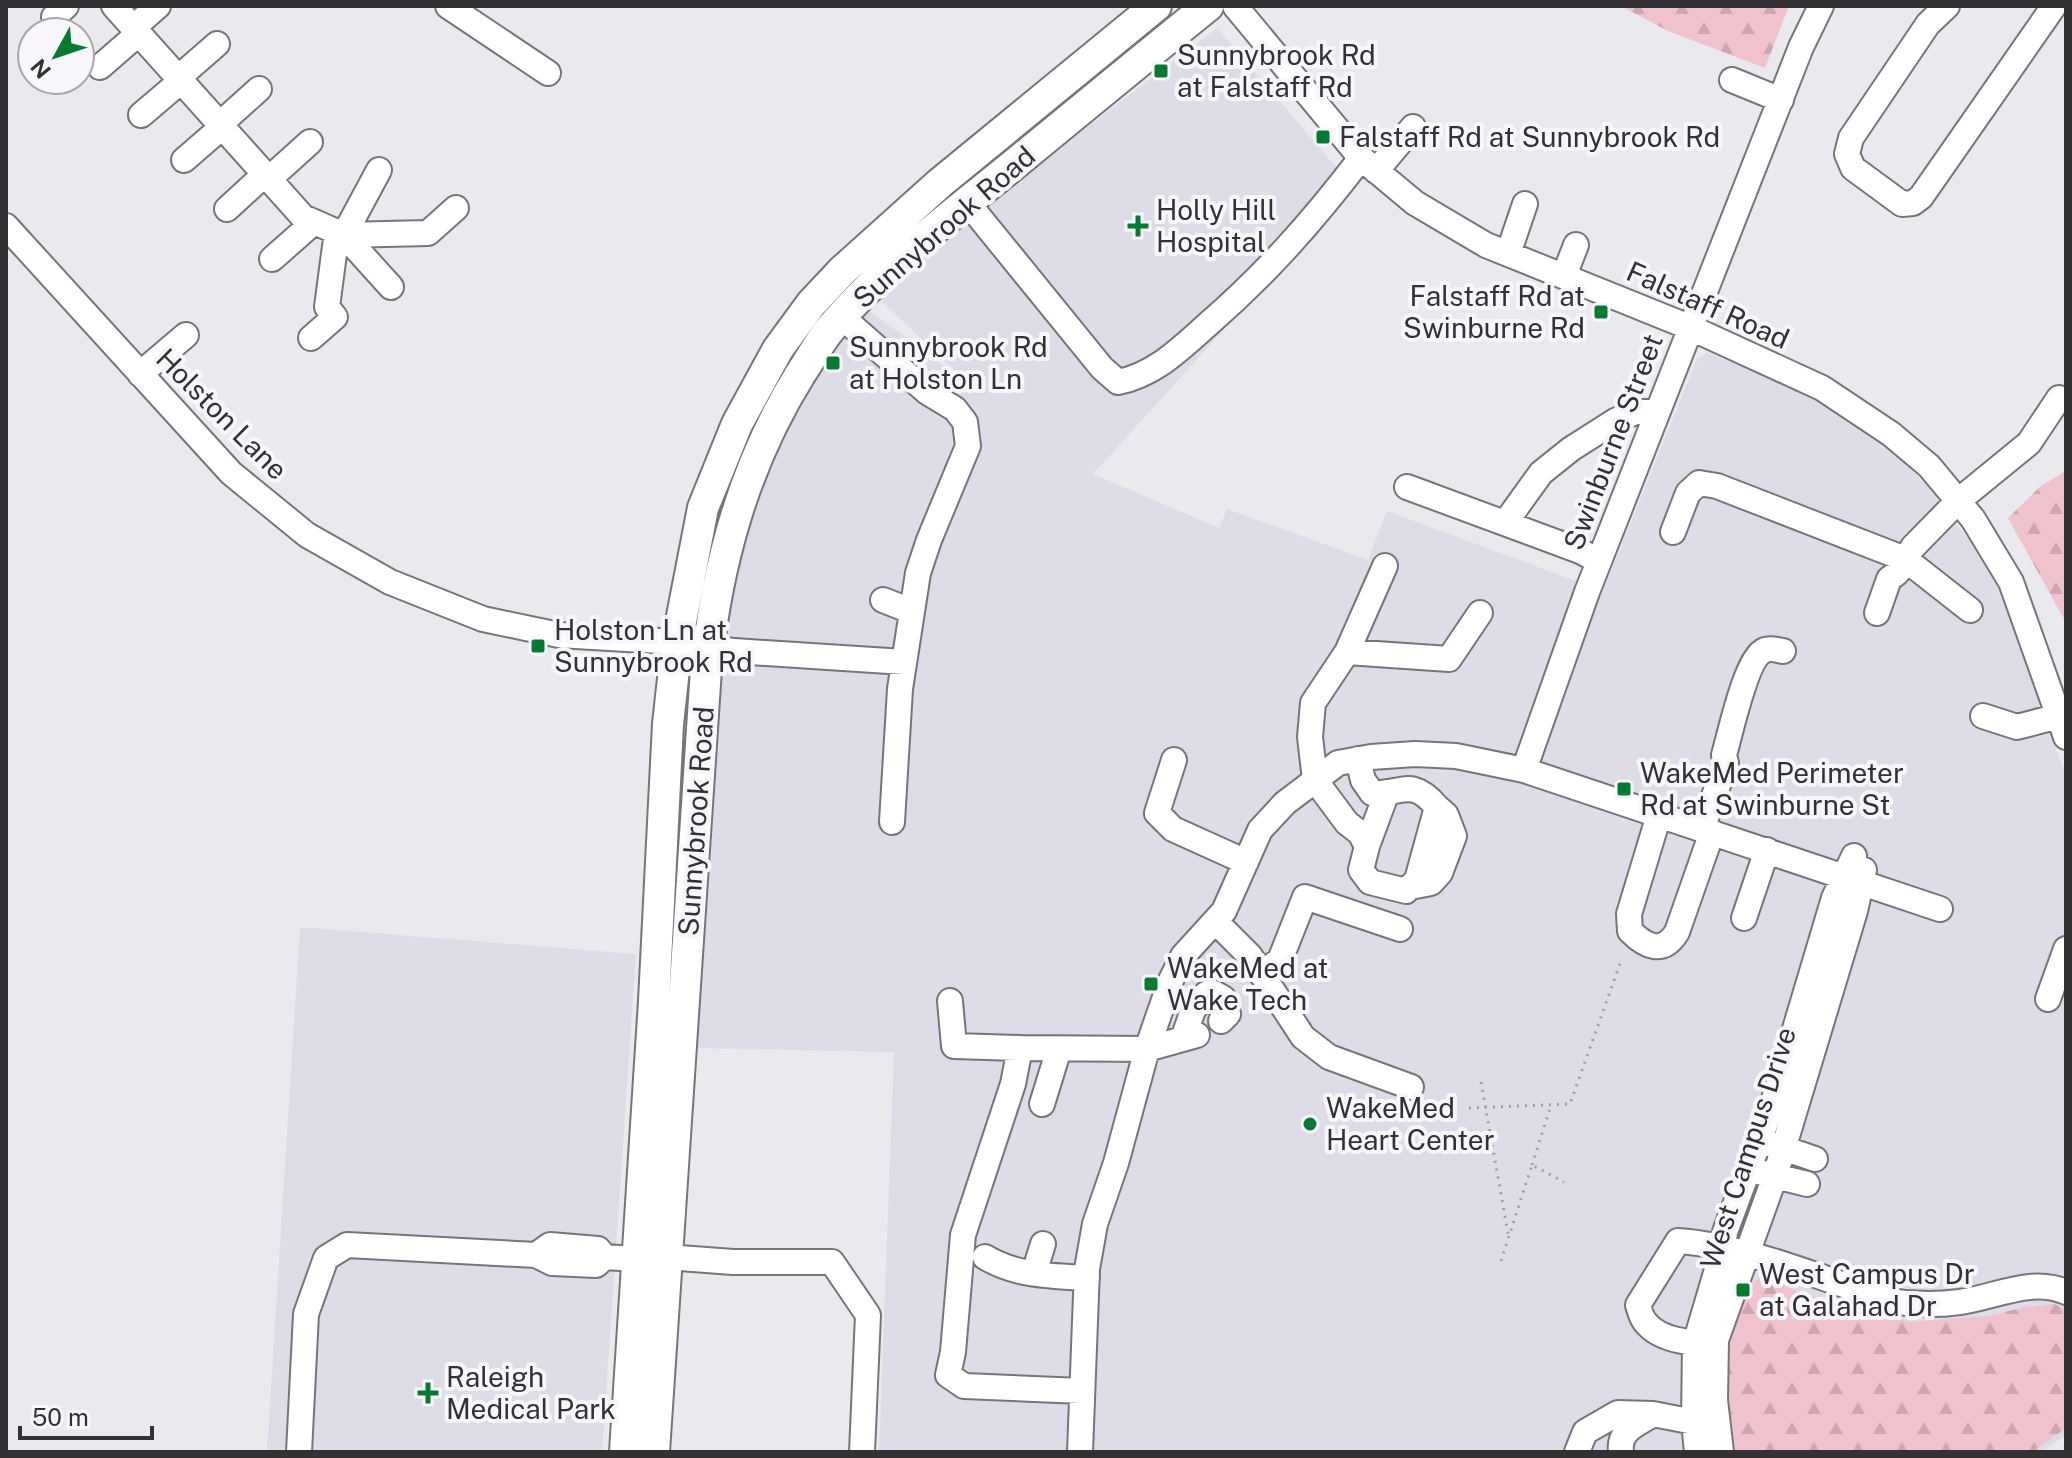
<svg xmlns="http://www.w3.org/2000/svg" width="2072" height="1458" viewBox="0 0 2072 1458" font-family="'Public Sans',sans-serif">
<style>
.built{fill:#dedce6}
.forest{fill:url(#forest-firs)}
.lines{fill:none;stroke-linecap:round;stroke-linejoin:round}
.minor-casing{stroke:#777579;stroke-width:28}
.major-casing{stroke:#777579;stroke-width:34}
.path{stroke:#9f9ea1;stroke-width:3;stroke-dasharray:2 6;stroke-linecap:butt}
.minor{stroke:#fff;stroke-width:24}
.major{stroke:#fff;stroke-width:30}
.poi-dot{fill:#057a30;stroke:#f8f6fb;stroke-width:3}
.labels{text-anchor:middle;stroke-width:8;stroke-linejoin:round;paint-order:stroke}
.poi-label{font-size:28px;fill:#323133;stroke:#f8f6fb;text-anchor:start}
.street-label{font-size:28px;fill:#323133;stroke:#f8f6fb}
</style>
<defs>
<pattern id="forest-firs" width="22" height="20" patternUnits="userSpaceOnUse" patternTransform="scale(2)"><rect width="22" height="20" fill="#efc2cd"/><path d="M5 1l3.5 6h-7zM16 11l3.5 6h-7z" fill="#cda7b0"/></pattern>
</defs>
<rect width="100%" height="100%" fill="#eae9ed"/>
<path class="built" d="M1217 28 1353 187 1093 474 1219 528 1227 509 1368 560 1387 511 1603 591 1697 359 1707 353 1772 377 1818 400 1851 419 1892 450 1927 486 1969 540 1997 587 2066 776V1435L2042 1452H879L894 1052 695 1048 719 682 729 574 782 422 833 348 867 309 975 389 877 297 907 265Z
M300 927 636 954 602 1452H267Z"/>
<path class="forest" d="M1621 6H1789L1765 68 1668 31Z
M2066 471V619H2064L2008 518 2041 486Z
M1763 1275 1801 1293 1910 1322 1989 1316 2025 1307 2054 1304 2066 1309V1428L2033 1452H1733L1722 1409 1725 1360 1747 1288Z"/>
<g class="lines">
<defs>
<path id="minor" d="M114 6 303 217 344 235 428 233 456 208
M448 6 548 73
M1235 6 1361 158 1415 203 1486 245 1689 327 1822 388 1891 434 1929 466 1973 519 2011 582 2066 737
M1947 6 1928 24 1851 138 1847 154 1853 168 1902 204 1913 203 1921 197 2054 6
M54 17 66 6
M133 28 158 6
M100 67 139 33
M178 78 217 44
M1732 80 1781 100
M141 115 181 81
M219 125 259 89
M184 160 222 127
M1376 171 1413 127
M269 179 310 142
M967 202 1102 368 1118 382C1154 375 1179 350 1206 326 1267 273 1312 222 1361 158
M227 209 265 174
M6 226 231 473 307 535 390 582 483 619 559 635 677 642 734 651 904 662
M344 235 379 170
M344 235 391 287
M1508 254 1525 204
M272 259 314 222
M1564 276 1576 245
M842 317 927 392 955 409 965 422 968 446 929 540 918 573 900 689 892 822
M311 338 335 317 327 307 337 231
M140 374 186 335
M1407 487 1580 551 1599 561
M1505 523 1541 473 1571 449 1615 421 1635 412H1657
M1673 532 1688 493 1699 483 1717 486 1905 559 1970 610
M883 600 911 611
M1877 613 1889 579 1897 573 1913 547 1958 501 2029 443 2059 398 2066 401
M1347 652 1449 659 1480 613
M1983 716 2017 727 2059 716
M1358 759 1363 780 1372 793C1402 795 1411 776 1437 807L1417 880 1406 891 1370 882 1361 870 1367 846 1360 833 1347 823 1315 780 1310 737 1313 703 1347 652 1385 566
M1174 760 1157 813 1173 829 1246 862
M1524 770 1587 592 1801 47 1821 6
M1659 815 1629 914 1630 931C1646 947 1663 955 1677 932L1712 832
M1702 829 1726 763 1724 755C1730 735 1746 657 1765 650 1770 648 1778 650 1783 651
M1367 846 1387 792
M1410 887 1431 883 1440 873 1454 836 1446 815 1437 807
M1744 918 1767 850
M1215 921 1250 956 1303 1037 1329 1057 1411 1087
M1261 974 1280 960 1305 897 1400 929
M2048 999 2066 949
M950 1001 954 1046 1020 1048
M1183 1039 1193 1010 1206 994 1214 993 1223 998 1228 1014 1221 1021
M1042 1104 1059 1049
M1768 1143 1815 1159
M1759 1172 1807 1184
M536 1255 550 1245 598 1249 605 1257 636 1259 666 1257 733 1262H832L868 1315 862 1452
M985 1257C1016 1276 1052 1276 1087 1278
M1034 1273 1043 1244
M1709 1341C1690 1345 1659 1339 1646 1323 1641 1318 1640 1311 1638 1305L1678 1241C1743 1245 1827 1280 1890 1301 1914 1305 1937 1305 1960 1302 1996 1297 2031 1277 2066 1292
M1082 1391 964 1386 948 1375 953 1352 963 1235 1013 1084 1020 1048 1147 1049 1197 1035
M299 1452 306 1314 326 1258 347 1245 536 1255 552 1263 596 1265 605 1257
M1080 1452 1087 1269 1095 1224 1116 1163 1147 1049 1171 980 1183 956 1224 911 1260 830 1285 803 1338 763 1371 757 1415 754 1456 756 1524 770 1940 909
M1577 1452 1585 1432 1618 1413 1653 1414 1694 1422H1707
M1621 1452C1618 1430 1637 1425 1653 1414
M1697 1452 1694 1422 1695 1344 1723 1249 1725 1232 1772 1106 1834 898 1854 856
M1721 1452 1715 1400 1716 1340 1775 1176 1855 911 1864 870"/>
<path id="major" d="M625 1452 654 1001 668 724 677 642 703 508 737 424 778 349 811 304 842 271 940 183 1156 6
M654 1452 706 669C717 563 744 464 801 373 811 358 820 341 831 328 884 266 948 218 1011 167 1077 113 1142 59 1208 6"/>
</defs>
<use href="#minor" class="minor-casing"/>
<use href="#major" class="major-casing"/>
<path class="path" d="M1481 1082 1509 1239
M1469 1108 1570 1104 1622 958
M1532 1165 1551 1105
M1501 1261 1532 1165 1564 1182"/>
<use href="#minor" class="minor"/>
<use href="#major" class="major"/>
</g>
<g class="poi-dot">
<rect x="1153" y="63" width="16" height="16" rx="4"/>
<rect x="1315" y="129" width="16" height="16" rx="4"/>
<path d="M1134 214h8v8h8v8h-8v8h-8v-8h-8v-8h8z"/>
<rect x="1593" y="304" width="16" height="16" rx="4"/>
<rect x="825" y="355" width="16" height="16" rx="4"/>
<rect x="530" y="638" width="16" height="16" rx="4"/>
<rect x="1616" y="781" width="16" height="16" rx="4"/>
<rect x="1143" y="976" width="16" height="16" rx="4"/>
<circle cx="1310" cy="1124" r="8"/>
<rect x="1735" y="1282" width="16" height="16" rx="4"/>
<path d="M424 1381h8v8h8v8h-8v8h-8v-8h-8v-8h8z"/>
</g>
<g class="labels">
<g class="poi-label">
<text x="1177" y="65">Sunnybrook Rd<tspan x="1177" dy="32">at Falstaff Rd</tspan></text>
<text x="1339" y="147">Falstaff Rd at Sunnybrook Rd</text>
<text x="1156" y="220">Holly Hill<tspan x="1156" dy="32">Hospital</tspan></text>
<text x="1585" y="306" text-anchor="end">Falstaff Rd at<tspan x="1585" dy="32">Swinburne Rd</tspan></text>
<text x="849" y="357">Sunnybrook Rd<tspan x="849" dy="32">at Holston Ln</tspan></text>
<text x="554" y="640">Holston Ln at<tspan x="554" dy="32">Sunnybrook Rd</tspan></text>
<text x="1640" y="783">WakeMed Perimeter<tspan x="1640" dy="32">Rd at Swinburne St</tspan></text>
<text x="1167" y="978">WakeMed at<tspan x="1167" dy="32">Wake Tech</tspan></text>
<text x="1326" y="1118">WakeMed<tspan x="1326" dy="32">Heart Center</tspan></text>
<text x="1759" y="1284">West Campus Dr<tspan x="1759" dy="32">at Galahad Dr</tspan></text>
<text x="446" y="1387">Raleigh<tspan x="446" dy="32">Medical Park</tspan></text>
</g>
<g class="street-label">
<text transform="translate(944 227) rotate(-41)" y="10">Sunnybrook Road</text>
<text transform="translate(1708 305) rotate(24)" y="10">Falstaff Road</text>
<text transform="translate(222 414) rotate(45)" y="10">Holston Lane</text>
<text transform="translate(1613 442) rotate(-69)" y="10">Swinburne Street</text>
<text transform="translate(696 821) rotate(-86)" y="10">Sunnybrook Road</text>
<text transform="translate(1748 1148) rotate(-72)" y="10">West Campus Drive</text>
</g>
</g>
<rect width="2072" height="1458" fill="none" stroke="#323133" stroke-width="16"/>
<g transform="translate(56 56) rotate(230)"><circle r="38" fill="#f8f6fb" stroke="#a9a7ab" stroke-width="2"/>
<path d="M0-6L14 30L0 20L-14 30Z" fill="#057a30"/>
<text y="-12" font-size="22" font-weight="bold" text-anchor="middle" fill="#323133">N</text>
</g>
<path d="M20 1426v12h132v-12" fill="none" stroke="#323133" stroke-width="4"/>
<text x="32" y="1426" font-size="24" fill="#323133" stroke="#f8f6fb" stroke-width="6" paint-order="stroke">50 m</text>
</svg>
